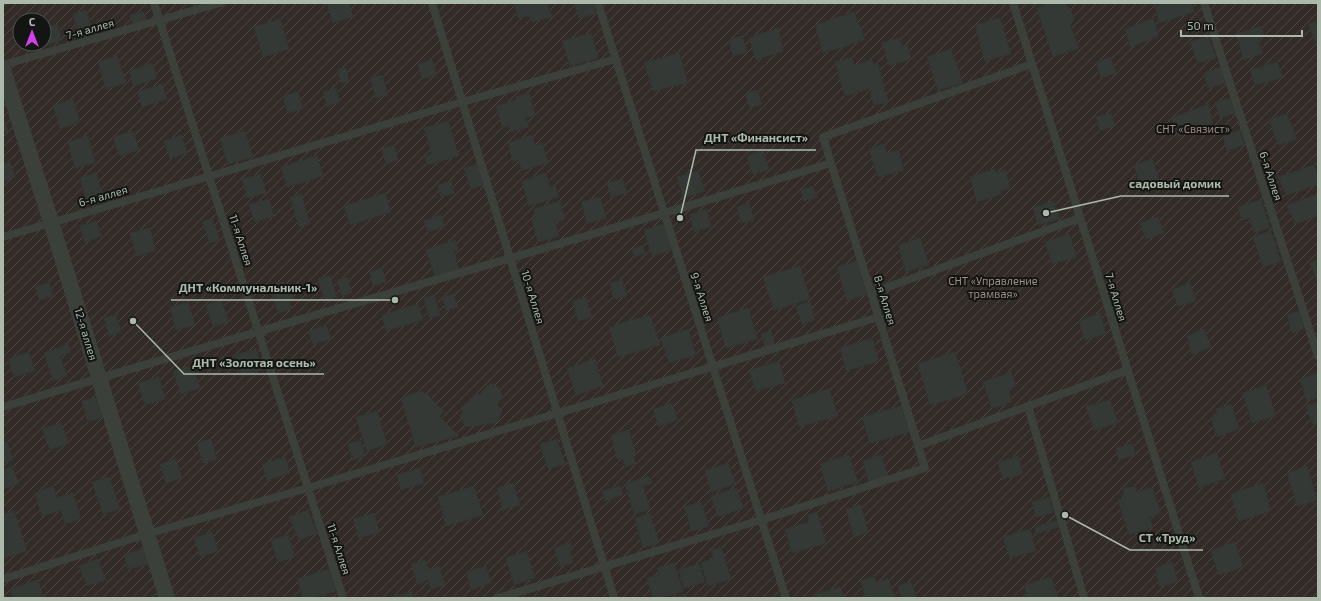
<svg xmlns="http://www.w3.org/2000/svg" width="1321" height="601" viewBox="0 0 1321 601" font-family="'Exo 2',sans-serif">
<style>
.garden{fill:url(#garden-furrows);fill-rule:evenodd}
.building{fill:#353935;stroke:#323633}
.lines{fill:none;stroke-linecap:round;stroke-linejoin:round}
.lane{stroke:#3b403b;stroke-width:8}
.street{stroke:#3b403b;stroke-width:16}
.labels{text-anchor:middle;stroke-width:4;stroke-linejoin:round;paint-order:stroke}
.street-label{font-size:11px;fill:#acb9ab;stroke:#131513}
.park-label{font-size:11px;fill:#a38b83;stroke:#131513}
.leader{fill:none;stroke:#acb9ab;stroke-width:1.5}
.callout-dot{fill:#acb9ab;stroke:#131513;stroke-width:1.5}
.callout-label{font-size:12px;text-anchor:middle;font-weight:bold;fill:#acb9ab;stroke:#131513;stroke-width:4;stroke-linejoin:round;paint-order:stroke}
</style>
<defs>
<pattern id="garden-furrows" width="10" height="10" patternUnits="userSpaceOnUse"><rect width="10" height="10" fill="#322b28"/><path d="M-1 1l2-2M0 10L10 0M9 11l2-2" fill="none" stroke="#4d4844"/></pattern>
</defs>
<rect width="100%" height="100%" fill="#181a18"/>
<path class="garden" d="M3 3H1318V598H3ZM20 20H44V44H20Z"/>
<path class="building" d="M327 3H349L353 17 333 23Z
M514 3H547L552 17 532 22 530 16 518 18Z
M574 3H593L596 14 579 18Z
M1052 3H1064L1071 10 1074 20 1070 25 1079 48 1053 57 1037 8Z
M1165 3H1191L1194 12 1159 23 1155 7Z
M86 10 93 35 80 39 73 14Z
M144 12 147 21 133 25 130 15Z
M854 12 865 40 823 53 815 25Z
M1000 18 1011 54 985 61 975 25Z
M1153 18 1158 36 1130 47 1125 29Z
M280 19 289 49 263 57 254 27Z
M1318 20V41L1315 42 1309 24Z
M57 24 62 40 41 48 40 44H44V28Z
M1261 26 1264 36 1258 39 1263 53 1244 60 1236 34Z
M778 28 783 51 756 60 749 38Z
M591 33 598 58 570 66 562 41Z
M742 36 747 52 733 56 729 40Z
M1208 36 1216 58 1198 63 1190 42Z
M899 38 902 46 907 45 911 59 889 66 882 43Z
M951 49 963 83 938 90 927 57Z
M679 53 688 83 653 91 644 63Z
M117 56 126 83 106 89 98 62Z
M852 57 854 65 872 60 874 65 878 64 888 102 874 105 869 89 845 96 835 62Z
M1110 57 1116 73 1101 78 1096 62Z
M432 60 437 75 422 79 418 64Z
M1277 62 1283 78 1255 85 1250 70Z
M152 63 157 78 134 86 129 71Z
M1221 67 1226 83 1208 88 1204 73Z
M346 68 349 81 341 83 337 70Z
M382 75 388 95 376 98 370 78Z
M162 84 167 99 142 107 138 92Z
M336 88 340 102 327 107 323 92Z
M757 90 762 104 750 108 745 93Z
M298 92 303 109 288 113 283 96Z
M529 93 535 115 525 118 529 127 511 132 509 126 502 127 496 106 516 100V97Z
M1230 98 1236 113 1220 118 1215 102Z
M73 99 80 122 60 129 53 105Z
M1208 104 1213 123 1178 137 1172 118Z
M1111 113 1115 126 1100 131 1096 117Z
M1287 114 1297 139 1278 145 1269 119Z
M3 115 8 131 3 133Z
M448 121 459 156 427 165 425 157 432 154 424 128Z
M1240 130 1244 145 1227 151 1223 136Z
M133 131 139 150 119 156 113 137Z
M245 131 253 157 228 164 220 138Z
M181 135 187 153 170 158 164 141Z
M532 135 535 145 542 143 548 163 522 170 518 160 513 162 508 143Z
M88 136 95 163 75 168 68 142Z
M883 144 887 153 898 150 904 170 878 177 869 149Z
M394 145 398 160 386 164 382 149Z
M763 151 769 170 752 174 747 156Z
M317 156 323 176 287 187 281 167Z
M1152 159 1159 180 1141 185 1134 165Z
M10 162 15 177 3 181V164Z
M478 164 484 185 471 189 464 168Z
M1314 165 1318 177V185L1286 195 1278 177Z
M994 169 996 173 1005 170 1010 188 1000 191 1002 194 977 202 970 177Z
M698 171 705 191 683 198 677 177Z
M96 173 104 198 87 203 80 178Z
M546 173 550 187 555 185 559 197 529 206 522 181Z
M261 174 266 193 247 198 242 179Z
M622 179 627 193 611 197 607 183Z
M451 181 454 193 441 197 438 185Z
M813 186 817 197 804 201 801 190Z
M385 193 391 212 350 225 344 206Z
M301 194 310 224 299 227 290 197Z
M1318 194V216L1295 224 1287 205Z
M600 197 606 218 587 223 581 202Z
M269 199 274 217 255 222 249 204Z
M1261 200 1270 228 1254 232 1249 218 1242 220 1238 207Z
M560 201 565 219 555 222 559 236 538 242 532 219 536 217 534 209Z
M1053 201 1060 219 1038 225 1033 208Z
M749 203 754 220 741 223 737 207Z
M707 209 711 227 694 232 690 215Z
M441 215 445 227 428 232 424 221Z
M1158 217 1164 233 1146 239 1140 223Z
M212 218 220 240 210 243 202 222Z
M96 221 102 236 85 242 80 226Z
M664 224 673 250 652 256 644 230Z
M150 228 155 251 136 256 130 233Z
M1271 231 1281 262 1263 267 1253 237Z
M1069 234 1077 257 1052 264 1045 242Z
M920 238 929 265 906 272 898 245Z
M455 240 458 250 454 251 459 269 435 276 426 250Z
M643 245 645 254 634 257 632 249Z
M1318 260V280L1317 281 1310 263Z
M857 261 867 295 847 300 837 267Z
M800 266 810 299 774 310 763 277Z
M382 268 386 282 373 286 370 272Z
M330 276 337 297 325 300 318 279Z
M347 277 352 293 342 296 337 280Z
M622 280 627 296 614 299 610 283Z
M49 282 53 296 40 300 35 287Z
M283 282 286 294 292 292 294 300 289 301 292 309 278 313 270 287Z
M1190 283 1196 301 1178 306 1172 290Z
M453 294 458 307 446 311 442 297Z
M434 295 440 315 429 318 424 298Z
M586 297 592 317 578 321 573 301Z
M221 300 229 322 213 327 206 305Z
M188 302 195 325 176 330 170 307Z
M810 302 815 320 802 324 796 306Z
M418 304 423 320 386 331 382 315Z
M748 308 758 339 726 348 717 318Z
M1299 311 1304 329 1292 333 1287 315Z
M1100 313 1106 334 1085 340 1079 321Z
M116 315 121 332 109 336 104 318Z
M650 315 660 345 618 357 609 327Z
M326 325 331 339 313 344 308 331Z
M688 329 696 355 669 363 661 338Z
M1204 329 1211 347 1192 354 1187 336Z
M771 331 775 345 765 348 761 334Z
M872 338 879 361 846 371 840 348Z
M68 344 71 352 60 356 67 376 53 381 44 353Z
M256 349 263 370 242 377 235 355Z
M29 352 35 371 14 377 8 359Z
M955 352 968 394 930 405 918 364Z
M595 359 603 386 576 395 567 368Z
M779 361 785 383 756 391 749 370Z
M192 365 200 388 181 394 173 371Z
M1011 372 1016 386 1008 389 1012 402 992 408 983 382Z
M1318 373V398L1307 401 1300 379Z
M159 377 165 399 145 405 138 383Z
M490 384 495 385 500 390 502 396 497 405 502 410 500 417 496 423 466 427 460 416 463 413 460 409 477 393 480 395 486 387Z
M1266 385 1276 416 1252 423 1243 393Z
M829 389 838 416 799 427 792 400Z
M420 391 428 395 444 412 439 416 459 436 416 447 401 398Z
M99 396 106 416 88 422 82 401Z
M1110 400 1118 423 1094 430 1086 406Z
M1318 402V424L1313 425 1306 406Z
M672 403 678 420 658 426 654 409Z
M1231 404 1239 429 1217 437 1211 417 1218 415 1216 409Z
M901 406 910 432 870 443 862 417Z
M377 411 387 444 367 451 356 417Z
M61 423 69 443 50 450 42 429Z
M629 430 636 454 633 455 636 464 625 467 622 458 617 459 611 435Z
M211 439 217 459 203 463 197 443Z
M557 439 565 464 548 469 540 444Z
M360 440 365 456 353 460 348 444Z
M7 442 13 460 3 463V443Z
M1132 444 1136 455 1119 460 1116 448Z
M1217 453 1225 479 1199 488 1191 462Z
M849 455 858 482 828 491 820 464Z
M881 455 888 477 869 483 863 461Z
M1018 456 1023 474 1003 479 998 462Z
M285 457 290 473 267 480 262 464Z
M176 459 182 478 166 483 160 464Z
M728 463 735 484 711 492 705 471Z
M12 466 19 484 3 489V470Z
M1307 466 1317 500 1297 506 1287 473Z
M420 468 424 483 401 490 397 475Z
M649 476 652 484 643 486 650 509 634 514 625 484Z
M109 477 120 509 103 514 92 482Z
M513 483 520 505 503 510 497 488Z
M1263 483 1271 511 1238 521 1231 494Z
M53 486 57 498 73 493 81 519 65 524 61 510 42 516 35 493Z
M474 486 483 515 446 526 438 497Z
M620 486 623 495 605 501 602 491Z
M1135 486 1137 492 1152 488 1161 513 1149 517 1153 527 1129 535 1118 500 1124 498 1123 489Z
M736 488 744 508 718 517 711 496Z
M1049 497 1053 512 1036 517 1032 502Z
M701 502 709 526 692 531 684 507Z
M861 505 868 532 854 537 846 509Z
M308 510 317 533 299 540 289 517Z
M14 511 27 551 4 558 3 554V514Z
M817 512 826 543 792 553 785 529 810 522 808 515Z
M374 513 379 532 359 538 353 519Z
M650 513 659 543 643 548 635 518Z
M1056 521 1059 527 1036 534 1035 527Z
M1030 529 1036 551 1010 558 1003 537Z
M212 532 218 551 200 557 194 538Z
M288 535 295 557 278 562 271 540Z
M1235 542 1243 567 1219 575 1211 551Z
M571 543 573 550 570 551 573 563 560 567 554 548Z
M721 547 731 579 708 586 701 563 713 559 711 550Z
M144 549 148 564 128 569 124 554Z
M527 551 535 578 514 585 506 558Z
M98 559 106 580 87 586 79 566Z
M425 560 428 569 439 566 445 585 431 589 428 580 417 584 411 564Z
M1172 562 1178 582 1160 587 1155 568Z
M674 563 683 591 661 598H653L647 578 659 574 657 568Z
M699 564 705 582 684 588 679 570Z
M486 566 491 583 471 590 466 572Z
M329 569 336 591 312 598H303L297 579Z
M874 576 876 582 888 579 895 598H866L861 581Z
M1051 577 1058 598H1027L1024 585Z
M38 580 43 597 13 598 10 589Z
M911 582 917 598H902L898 586Z
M840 587 844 598H817L816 594Z
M412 591 414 598H390Z
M685 594 687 598H672Z"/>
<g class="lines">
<path class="lane" d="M154 3 343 598
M432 3 614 598
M598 3 786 598
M1013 3 1199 598
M1204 3 1318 356
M3 65 220 3
M3 237 462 102 616 59
M871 293 1080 218
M1028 406 1084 598
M3 407C278 324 556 247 831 163
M918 446 1128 370
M3 579 147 534 308 488 879 317
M498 598 761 520 925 468 823 137 1032 64"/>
<path class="street" d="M3 70 51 222 167 598"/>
</g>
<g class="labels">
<g class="street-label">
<text transform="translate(90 29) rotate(-16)" y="4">7-я аллея</text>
<text transform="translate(1271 176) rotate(72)" y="4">6-я Аллея</text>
<text transform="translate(103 196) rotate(-16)" y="4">6-я аллея</text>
<text transform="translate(241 240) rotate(72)" y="4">11-я Аллея</text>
<text transform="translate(533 297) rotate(73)" y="4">10-я Аллея</text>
<text transform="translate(702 297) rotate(72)" y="4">9-я Аллея</text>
<text transform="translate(1116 297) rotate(73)" y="4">7-я Аллея</text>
<text transform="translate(885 300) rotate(73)" y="4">8-я Аллея</text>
<text transform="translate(86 334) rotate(73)" y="4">12-я аллея</text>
<text transform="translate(339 549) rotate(72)" y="4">11-я Аллея</text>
</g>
<g class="park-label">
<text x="1193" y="133">СНТ «Связист»</text>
<text x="993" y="285">СНТ «Управление<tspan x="993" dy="13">трамвая»</tspan></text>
</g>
</g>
<path class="leader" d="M680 218L696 150H816M1046 213L1121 196H1229M395 300L325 300H171M133 321L184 374H324M1065 515L1130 550H1203"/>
<g class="callout-dot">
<circle cx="680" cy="218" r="4"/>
<circle cx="1046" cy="213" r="4"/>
<circle cx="395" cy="300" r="4"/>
<circle cx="133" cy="321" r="4"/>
<circle cx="1065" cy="515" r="4"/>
</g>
<g class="callout-label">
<text x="756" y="142">ДНТ «Финансист»</text>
<text x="1175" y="188">садовый домик</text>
<text x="248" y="292">ДНТ «Коммунальник-1»</text>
<text x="254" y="367">ДНТ «Золотая осень»</text>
<text x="1167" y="542">СТ «Труд»</text>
</g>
<rect width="1321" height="601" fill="none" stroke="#acb9ab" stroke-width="8"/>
<g transform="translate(32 32)"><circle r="19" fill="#131513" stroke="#505750"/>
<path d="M0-3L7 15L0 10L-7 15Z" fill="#d340ea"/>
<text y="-6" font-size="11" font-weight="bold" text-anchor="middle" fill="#acb9ab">С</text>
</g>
<path d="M1181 30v6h121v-6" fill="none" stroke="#acb9ab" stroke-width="2"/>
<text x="1187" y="30" font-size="12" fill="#acb9ab" stroke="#131513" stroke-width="3" paint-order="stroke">50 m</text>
</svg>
